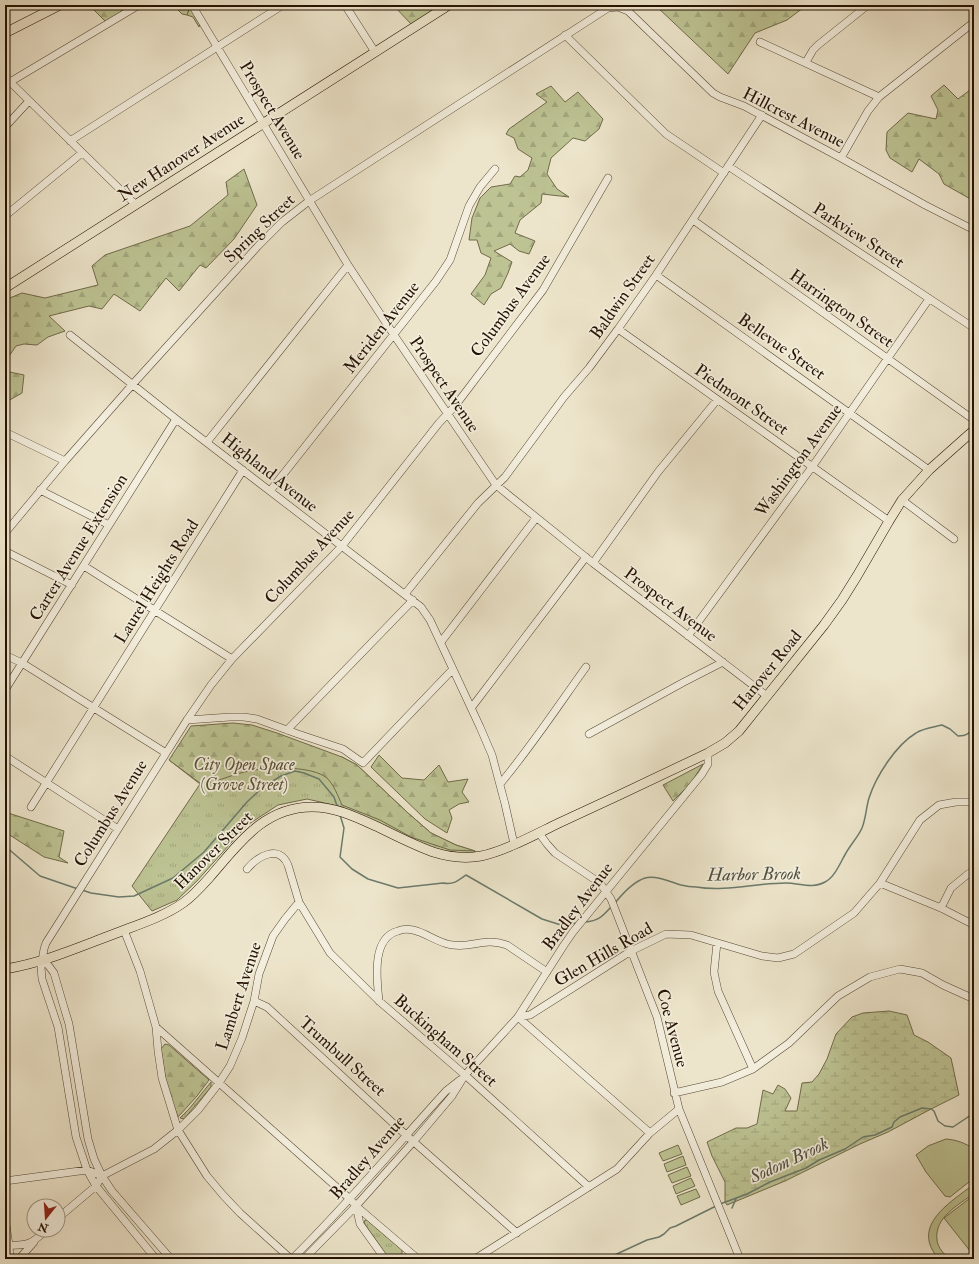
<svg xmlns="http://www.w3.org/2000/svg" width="979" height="1264" viewBox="0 0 979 1264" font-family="'IM FELL Double Pica',serif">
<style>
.grass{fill:url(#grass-tufts);stroke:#716a4a}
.forest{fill:url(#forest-firs);stroke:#716a4a}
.wetland{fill:url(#wetland-marsh);stroke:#716a4a}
.garden{fill:#bdc393;stroke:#716a4a}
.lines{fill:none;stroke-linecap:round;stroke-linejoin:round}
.stream{stroke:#6b7a6c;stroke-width:1.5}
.minor-casing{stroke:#574734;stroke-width:8}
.major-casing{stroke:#251202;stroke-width:10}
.minor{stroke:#f3eedd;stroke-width:7}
.major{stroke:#ede5cb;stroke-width:9}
.labels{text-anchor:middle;stroke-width:3.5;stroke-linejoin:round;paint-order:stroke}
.street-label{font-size:17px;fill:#251202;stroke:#f3eedd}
.park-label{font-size:17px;font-style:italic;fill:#5a5035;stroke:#f3eedd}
.water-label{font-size:18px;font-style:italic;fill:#4e4f40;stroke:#f3eedd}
</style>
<defs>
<pattern id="grass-tufts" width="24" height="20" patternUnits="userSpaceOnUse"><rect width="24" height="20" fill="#bdc393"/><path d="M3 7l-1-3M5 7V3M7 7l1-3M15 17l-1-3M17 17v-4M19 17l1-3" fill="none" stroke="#a2a67d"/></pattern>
<pattern id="forest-firs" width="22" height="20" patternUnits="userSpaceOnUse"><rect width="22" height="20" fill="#bdc393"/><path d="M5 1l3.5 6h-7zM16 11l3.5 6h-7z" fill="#a2a67d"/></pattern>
<pattern id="wetland-marsh" width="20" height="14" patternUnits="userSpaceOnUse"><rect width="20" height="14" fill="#bdc393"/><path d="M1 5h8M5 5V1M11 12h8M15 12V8" fill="none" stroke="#a2a67d"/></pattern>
</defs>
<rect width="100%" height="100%" fill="#ede5cb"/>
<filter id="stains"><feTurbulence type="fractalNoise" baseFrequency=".005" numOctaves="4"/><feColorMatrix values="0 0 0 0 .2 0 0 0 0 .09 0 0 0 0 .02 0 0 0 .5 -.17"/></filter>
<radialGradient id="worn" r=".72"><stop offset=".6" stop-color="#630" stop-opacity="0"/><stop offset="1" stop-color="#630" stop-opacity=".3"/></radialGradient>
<path class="grass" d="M179 5C192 5 194 14 200 24L199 27 193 17 187 15 189 9Z
M342 757 357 765 408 813 431 833 456 845 475 851 476 855 434 850 342 807 307 799 278 805 246 826 197 881 177 900 152 911 132 886 200 784 169 760Z
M211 1082V1087L184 1119 180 1118 189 1109Z
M365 1220H367L402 1250V1254L400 1259H390L387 1256 364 1223Z"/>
<path class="forest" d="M89 5H131L106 22Z
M173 5H179L189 9 187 15 182 14Z
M393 5H441L412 25Z
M655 5H807L787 20 755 33 728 74Z
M944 85 958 99 974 87V201L944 184 939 174 919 159 912 172 890 158 886 150 887 132 908 113 936 119 938 110 931 96Z
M551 86 565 102 578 92 603 119 599 129 585 141 573 138 551 158 547 174 557 189 569 197 542 194 541 203 520 220 515 233 535 241 529 254 519 251 510 244 494 251 512 262 508 273 501 288 491 294 484 305 471 294 485 275 491 258 481 253 477 240H469L472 218 480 198 491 187 510 184 515 176 520 177 528 170 532 158 518 149 514 138 506 134 509 129 547 102 536 94Z
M244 169 257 205 234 239 206 268 200 265 179 291 166 278 140 311 114 294 102 309 89 306 49 316 65 331 48 337 37 345 24 344 16 346 5 362V300L22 293 45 298 98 285 92 266 105 255 190 226 228 195 226 182Z
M5 371 24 375 22 393 6 402Z
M233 723 252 725 277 733 342 757 357 765 408 813 431 833 456 845 475 851 450 850 411 837 380 820 342 805C338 796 334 785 327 778 312 766 273 767 255 770 240 772 225 778 211 783L206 777 200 783 169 760 191 726Z
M379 755 402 778 424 780 439 765 448 782 468 779 462 792 469 802 459 804 449 810 452 818 447 833 425 819 371 767Z
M703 764 691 783 673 801 663 785Z
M5 812 64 831 59 857 68 863 44 857 5 832Z
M165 1044 169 1045 209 1080 197 1096 178 1117 167 1089 161 1049Z"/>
<path class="wetland" d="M889 1011 907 1015 914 1035 928 1042 951 1058 959 1095 931 1109 888 1132 860 1144 785 1181 727 1205 725 1202V1182L712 1156 707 1142 736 1128H747L757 1124 763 1090 773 1094 778 1085 785 1089 791 1098 785 1111H797L802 1083 812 1082 819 1074 827 1059 836 1034 852 1017 863 1013Z"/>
<path class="garden" d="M946 1139C957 1140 965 1143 974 1149V1178L950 1197 945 1196 926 1172 916 1155 928 1146Z
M678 1145 682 1154 663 1161 659 1153Z
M683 1156 686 1165 667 1172 664 1164Z
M687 1167 691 1176 672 1183 668 1175Z
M691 1178 695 1186 676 1194 673 1186Z
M974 1184V1193C959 1205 934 1217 937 1240 938 1248 944 1255 951 1259H939C909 1226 951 1202 974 1184Z
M696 1189 700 1197 681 1205 677 1196Z
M974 1195V1256L944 1218Z"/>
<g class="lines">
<path class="stream" d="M340 815 344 828 340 857 352 869 368 879 398 888 443 883C453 885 458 881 466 875L542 919 561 925 577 923
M5 846 40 876 78 889
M82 890 91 893 119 897 134 896 173 878 204 852 247 802 263 787 281 776 295 771 304 773 319 779 334 797 337 806
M615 903C623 893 633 882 645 878 656 875 671 882 681 885 685 886 691 887 696 887 726 892 756 883 786 883 799 883 813 889 825 882 835 877 840 863 846 853 851 844 858 837 862 828 866 818 866 808 869 798 876 776 896 745 916 733 923 728 934 727 942 725L950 729 958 736C967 736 970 733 974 726
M585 922C598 921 602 917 611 907
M720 1204 747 1194 770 1182 806 1168 819 1160 845 1149 863 1137 875 1135 892 1127 894 1122 900 1117 922 1108 931 1109 934 1111 938 1121 945 1126 953 1127 974 1113
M732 1208 736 1199
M606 1259 647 1240 659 1237 664 1234 670 1228 676 1226 716 1206"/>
<defs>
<path id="minor" d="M192 5 348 265 394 335 496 485 593 563 767 696
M345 5 375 52
M565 35 666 134 724 173
M760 42 879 97
M806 62 813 50 818 45 868 5
M5 77 136 205
M10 82 139 5
M5 127 29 101
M70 141 283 5
M841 158 868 111 879 97 974 22
M728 166 974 328
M5 216 82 153
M693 220 974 420
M656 275 929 470
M618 329 889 521
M70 335 176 419 421 607 430 620 480 727 492 755 505 804 514 844
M5 432 65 461
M207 442 348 265
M40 490 109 525
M270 491 436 281 450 260 469 206 480 187 495 169
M902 500 954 539
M5 533 65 461 132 385 258 246 282 222 309 201 608 8 618 7 628 11 713 93 720 97 744 106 841 158 925 205 974 230
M5 551 72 585
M593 563 658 472 717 400
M84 566 232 659
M405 594 478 503 505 477 564 397 589 368 618 329 656 275 762 115
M688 636 812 467 929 299
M441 642 536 518
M5 655 22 663 166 753
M5 690 176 419
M472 707 586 557
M187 720 230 717H244L257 719 298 734 343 749 363 763 453 669
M287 730 413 600
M589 734 684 682 723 662
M5 756 118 829
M500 784C531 747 558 706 586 667
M31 807 243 470
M539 833 547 844 555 853 600 883 611 899 657 1017 679 1109 740 1259
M247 869C258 856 279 844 288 865L299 902 330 953 379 1001 465 1075 589 1187
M880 883 941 908 974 925
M941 908 951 888 968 874 974 871
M124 930 140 971 156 1027 158 1051 162 1078 178 1130 207 1176 223 1195 240 1213 291 1259
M717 943 714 972 718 991 753 1069
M42 960 48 965 54 973 63 1004 69 1024 88 1139 94 1159 102 1176 112 1191 171 1259
M254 1001 267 1007 406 1135 517 1233
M379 1001C377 980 371 938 398 931 403 929 408 929 413 930 427 933 439 944 453 945 473 948 484 937 507 945L547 972
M518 1017 530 1015 631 951 666 934 691 935 762 956 778 958 794 954 854 913 880 883 920 820 939 805 956 802H974
M518 1017 650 1133
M156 1027 350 1199 356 1206 418 1259
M674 1093 722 1082 753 1069 789 1043 838 996 870 977 900 969 922 973 943 985 974 999
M5 1181 87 1170 102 1176
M356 1206 360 1224 385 1259
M5 1218 9 1245 10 1259
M58 1218 96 1186 102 1176 154 1149 178 1130 198 1110 219 1083 230 1066 242 1038 254 1001 259 974 273 936 285 919 299 902
M9 1245C28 1246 33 1243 46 1230
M19 1259 34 1242
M156 1259 96 1186 87 1170 76 1137 58 1027 42 979 41 967 44 949 46 943 187 720 211 685 232 659 342 546 439 423 455 406 543 290 608 178
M292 1259C346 1206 395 1147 446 1091L460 1080
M304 1259 356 1206 414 1141 452 1096 465 1075 518 1017 564 945 573 932 702 774 708 764V753
M475 1259 617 1169 650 1133 679 1109"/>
<path id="major" d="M5 33 60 5
M5 288 449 5
M5 969C43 963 79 947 114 934 137 925 163 917 183 903 193 896 201 887 209 878 238 845 263 807 312 807 336 807 356 817 378 827 396 836 414 845 433 852 449 857 465 859 481 856 505 851 536 834 559 823 609 800 658 777 708 753L725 743 739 731 824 625 842 600 857 576 889 521 902 500 929 470 974 430"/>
</defs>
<use href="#minor" class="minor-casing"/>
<use href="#major" class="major-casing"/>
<use href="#minor" class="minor"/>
<use href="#major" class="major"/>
</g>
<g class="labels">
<g class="street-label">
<text transform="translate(273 110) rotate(59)" y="6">Prospect Avenue</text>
<text transform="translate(794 117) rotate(27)" y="6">Hillcrest Avenue</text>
<text transform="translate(181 157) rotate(-33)" y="6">New Hanover Avenue</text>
<text transform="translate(259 228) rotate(-44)" y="6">Spring Street</text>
<text transform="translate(859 235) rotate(33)" y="6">Parkview Street</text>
<text transform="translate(622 296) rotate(-55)" y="6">Baldwin Street</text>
<text transform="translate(510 305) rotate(-54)" y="6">Columbus Avenue</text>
<text transform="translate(842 308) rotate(35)" y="6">Harrington Street</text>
<text transform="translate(381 327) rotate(-52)" y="6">Meriden Avenue</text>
<text transform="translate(782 346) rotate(35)" y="6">Bellevue Street</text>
<text transform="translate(445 384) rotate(56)" y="6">Prospect Avenue</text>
<text transform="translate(742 399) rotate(35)" y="6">Piedmont Street</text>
<text transform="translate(798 460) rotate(-54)" y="6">Washington Avenue</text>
<text transform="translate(270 472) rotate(38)" y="6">Highland Avenue</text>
<text transform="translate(78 547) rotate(-58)" y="6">Carter Avenue Extension</text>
<text transform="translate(309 556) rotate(-47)" y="6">Columbus Avenue</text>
<text transform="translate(156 581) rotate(-58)" y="6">Laurel Heights Road</text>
<text transform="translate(671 604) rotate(37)" y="6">Prospect Avenue</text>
<text transform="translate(767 670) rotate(-51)" y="6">Hanover Road</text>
<text transform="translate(110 813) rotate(-58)" y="6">Columbus Avenue</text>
<text transform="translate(213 850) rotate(-45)" y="6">Hanover Street</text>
<text transform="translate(577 906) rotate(-53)" y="6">Bradley Avenue</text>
<text transform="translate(603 954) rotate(-30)" y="6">Glen Hills Road</text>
<text transform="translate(238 996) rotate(-72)" y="6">Lambert Avenue</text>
<text transform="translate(673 1028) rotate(75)" y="6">Coe Avenue</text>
<text transform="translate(446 1040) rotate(41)" y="6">Buckingham Street</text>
<text transform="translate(343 1056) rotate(42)" y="6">Trumbull Street</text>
<text transform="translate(367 1157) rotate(-49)" y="6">Bradley Avenue</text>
</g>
<g class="park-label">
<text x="244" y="770">City Open Space<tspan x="244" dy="20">(Grove Street)</tspan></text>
</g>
<g class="water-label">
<text transform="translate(754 874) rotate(-1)" y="6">Harbor Brook</text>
<text transform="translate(789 1160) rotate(-25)" y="6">Sodom Brook</text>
</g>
</g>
<rect width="979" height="1264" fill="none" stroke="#ede5cb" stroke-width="20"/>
<rect x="6" y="6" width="967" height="1252" fill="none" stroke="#251202" stroke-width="2"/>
<rect x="10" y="10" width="959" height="1244" fill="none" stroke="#251202"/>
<g transform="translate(46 1218) rotate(197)"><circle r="19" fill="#f3eedd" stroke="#a19685"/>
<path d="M0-3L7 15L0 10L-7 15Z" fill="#8f2418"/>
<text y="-6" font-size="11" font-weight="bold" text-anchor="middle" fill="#251202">N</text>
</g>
<rect width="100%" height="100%" filter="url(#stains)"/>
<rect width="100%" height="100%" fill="url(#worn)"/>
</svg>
